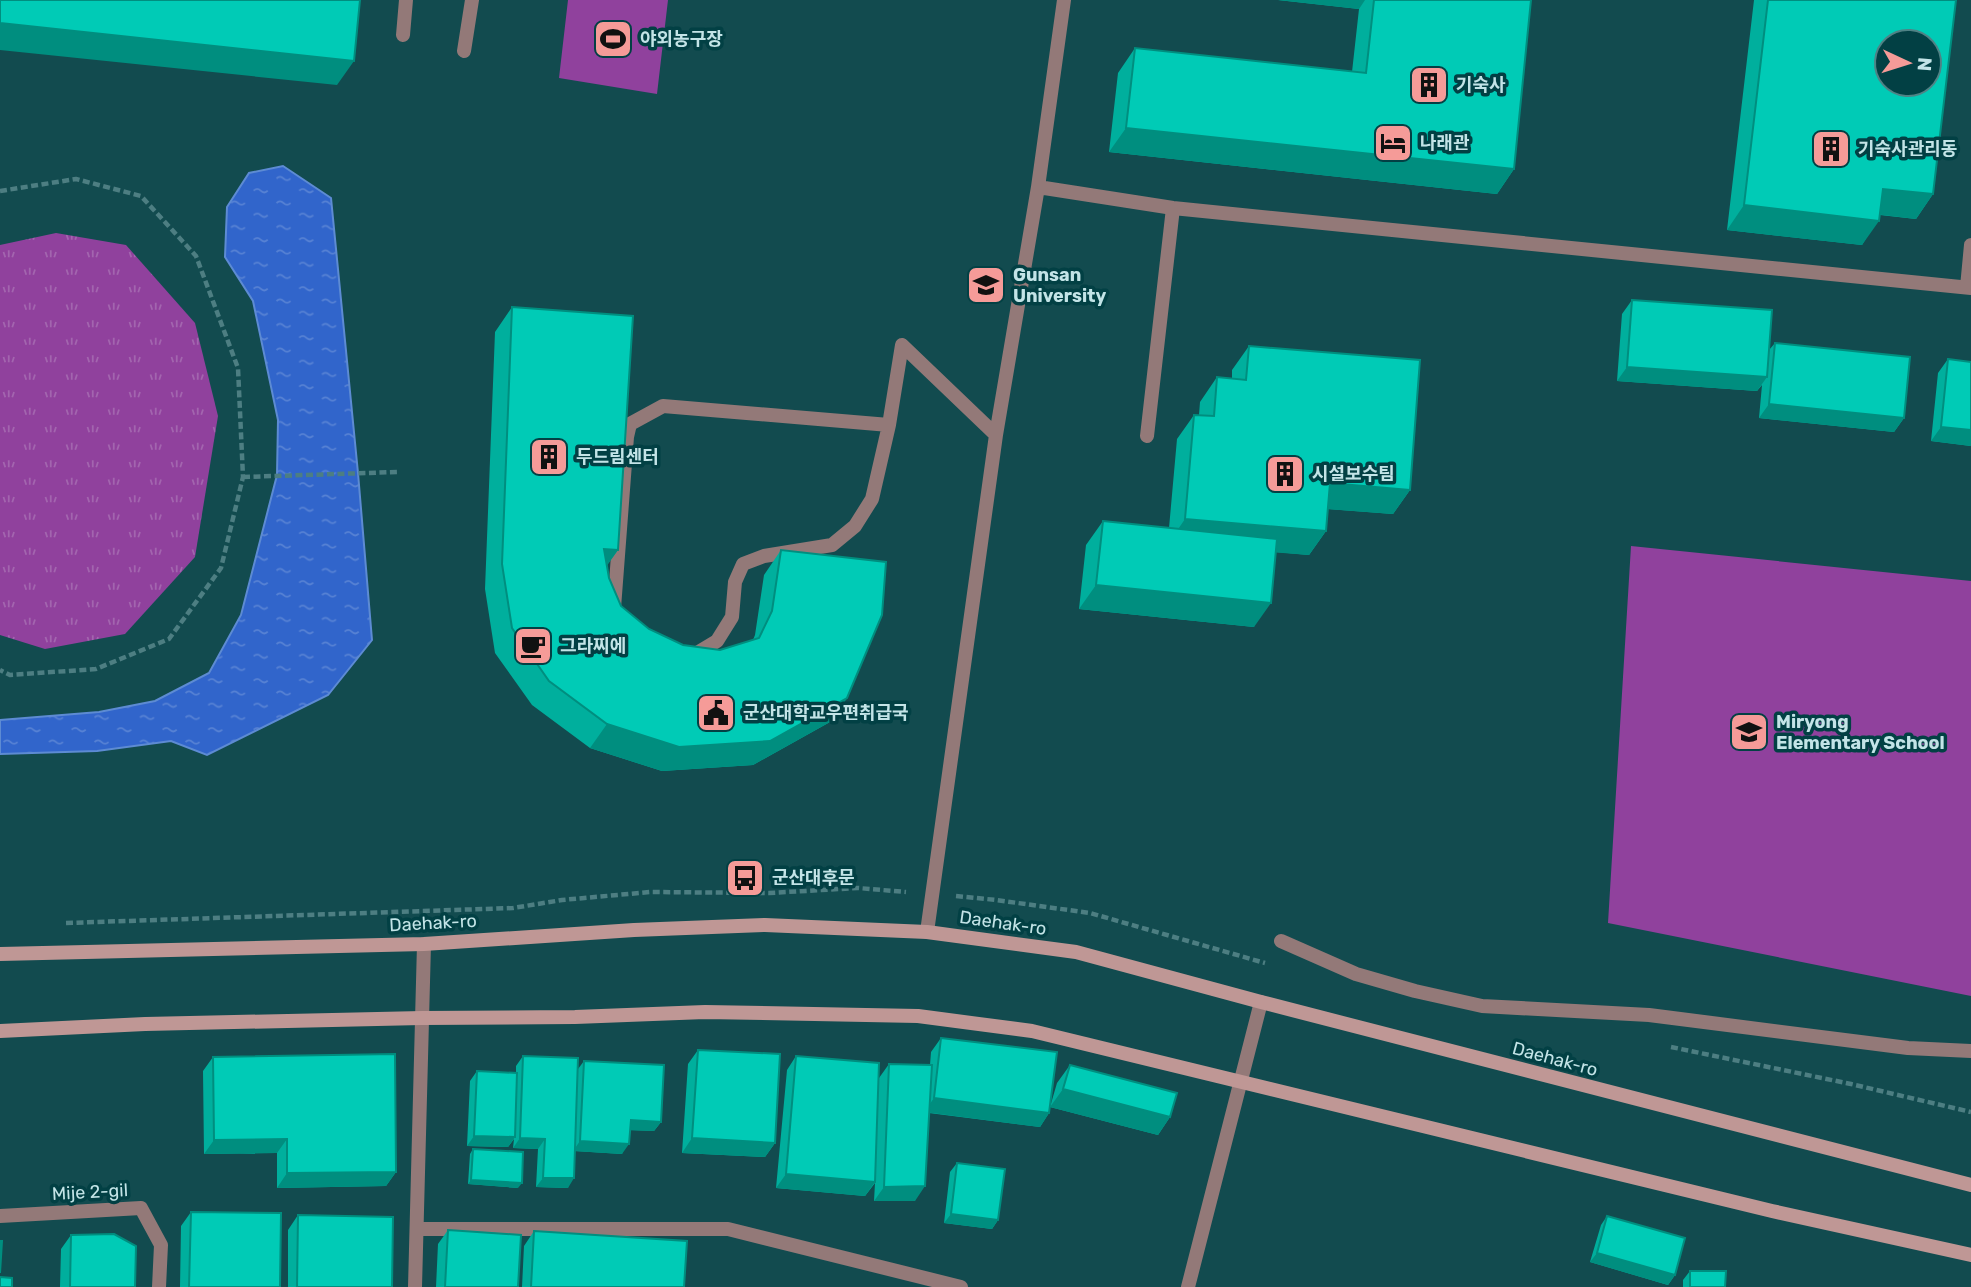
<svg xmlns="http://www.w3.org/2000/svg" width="1971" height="1287" viewBox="0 0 1971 1287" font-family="Rubik,'Noto Sans KR',sans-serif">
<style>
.grass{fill:url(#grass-tufts)}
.garden{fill:#90419d}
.water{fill:url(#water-ripples);stroke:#5d8bd3;stroke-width:2}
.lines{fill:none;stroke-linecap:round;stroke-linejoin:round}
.path{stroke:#4d7e82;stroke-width:4.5;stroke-dasharray:7 3.5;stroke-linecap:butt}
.lane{stroke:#937978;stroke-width:14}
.street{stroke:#937978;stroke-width:14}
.secondary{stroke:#bf9795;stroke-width:14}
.wall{fill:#00af9d}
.shaded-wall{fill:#008e7f}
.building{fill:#00cbb6;stroke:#008e7f;stroke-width:2;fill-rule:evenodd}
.labels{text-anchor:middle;stroke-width:7;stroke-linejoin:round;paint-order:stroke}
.poi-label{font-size:18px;font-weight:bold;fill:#c3e4e7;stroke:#024044;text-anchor:start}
.street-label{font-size:18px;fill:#c3e4e7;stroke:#024044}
</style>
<defs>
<pattern id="grass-tufts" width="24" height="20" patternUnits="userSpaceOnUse" patternTransform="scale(1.75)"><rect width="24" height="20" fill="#90419d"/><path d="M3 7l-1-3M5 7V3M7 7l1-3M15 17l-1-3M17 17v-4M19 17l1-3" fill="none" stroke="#a365af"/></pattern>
<pattern id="water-ripples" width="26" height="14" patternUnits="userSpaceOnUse" patternTransform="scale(1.75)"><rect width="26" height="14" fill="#3165cb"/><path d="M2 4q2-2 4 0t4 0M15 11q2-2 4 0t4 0" fill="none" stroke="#5782d4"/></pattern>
</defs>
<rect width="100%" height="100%" fill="#124b4f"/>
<path class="grass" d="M56 233 126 245 195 323 218 416 195 557 125 634 45 649 0 635V245Z"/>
<path class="garden" d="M568 0H668L657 94 559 78Z
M1631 546 1971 581V996L1608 923Z"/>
<path class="water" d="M283 166 331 198 358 473 372 640 328 695 207 755 171 741 97 751 0 754V720L99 712 155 701 209 673 241 615 277 475 278 420 253 301 225 257 227 207 249 173Z"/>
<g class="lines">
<path class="path" d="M0 191 76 179 141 196 196 256 238 368 243 477 221 568 169 639 96 669 10 675 0 670
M243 477 398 472
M956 896 996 900 1090 913 1265 963
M66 923 513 908 562 900 650 892 769 893 858 888 906 892
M1671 1047 1851 1084 1971 1112"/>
<path class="lane" d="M403 35 406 0
M464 51 472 0
M1038 187 1173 208 1971 288
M1967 287 1971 245
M902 345 996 435
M1147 436 1173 208
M614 608 627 437 630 424 663 406 889 425
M692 656 717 641 732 617 735 582 743 564 764 556 832 545 855 526 872 499 889 425 902 345
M927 932 996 435 1038 187 1064 0
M1281 941 1356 974 1415 991 1482 1006 1649 1015 1908 1048 1971 1051"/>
<path class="street" d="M0 1216 141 1208 161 1245 159 1287
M417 1229H728L961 1287
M415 1287 424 944
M1188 1287 1261 1002"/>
<path class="secondary" d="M0 954 424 944 634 930 765 925 927 932 1076 952 1261 1002 1971 1185
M0 1031 145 1024 422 1018 575 1017 705 1012 918 1016 1032 1031 1772 1211 1971 1255"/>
</g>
<path class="wall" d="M1278 0H1531L1514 169 1497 194 1109 152 1118 73 1135 48 1352 72 1359 9Z
M1754 0H1956L1933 194 1916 219 1880 215 1862 245 1727 230Z
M1632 300 1769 350 1775 343 1904 418 1894 432 1759 418 1762 385 1757 391 1617 381 1622 314Z
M512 307 618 550 607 565 609 578 621 606 649 629 683 645 720 650 753 640 755 635 764 575 781 550 847 698 830 722 753 765 662 771 590 748 532 705 495 653 485 589 495 332Z
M1249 346 1410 490 1393 514 1328 509 1326 531 1309 555 1276 552 1254 627 1079 609 1086 545 1103 521 1169 528 1177 439 1194 415H1199L1200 402 1217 377 1232 379V370Z
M1948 359 1971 446 1931 441 1938 373Z
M941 1038 1049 1113 1040 1127 929 1113 915 1201H874L875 1183 865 1196 776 1188 787 1070 796 1056 879 1078 889 1064 930 1065 931 1052Z
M698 1050 775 1143 765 1157 682 1153 688 1064Z
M523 1056 578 1069 584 1061 661 1122 654 1131 630 1130 622 1154 575 1151 568 1188 536 1187 538 1149 513 1148 514 1139 508 1147 467 1146 470 1081 477 1071 516 1073V1066Z
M213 1057 396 1172 386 1186 277 1188V1153L204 1154 203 1071Z
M1070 1065 1170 1117 1158 1135 1050 1107 1057 1083Z
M473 1149 518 1188 468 1184 470 1154Z
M957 1163 998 1220 992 1229 944 1223 950 1172Z
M191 1212 280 1287H180L181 1226Z
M298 1215 392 1287H288V1230Z
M1607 1216 1675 1275 1668 1285 1590 1262 1601 1225Z
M448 1230 518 1287H436L438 1244Z
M534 1231 684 1287H522L524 1246Z
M71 1235 135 1287H60L61 1249Z
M1690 1271 1725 1287H1683V1280Z"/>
<path class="shaded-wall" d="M1278 0H1365L1359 9Z
M0 23 354 61 337 85 0 50Z
M1126 128 1514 169 1497 194 1109 152Z
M1883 189 1933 194 1916 219 1866 213Z
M1744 205 1879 221 1862 245 1727 230Z
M1627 367 1767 377 1757 391 1617 381Z
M1769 404 1904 418 1894 432 1759 418Z
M1941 427 1971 430V446L1931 441Z
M1330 483 1410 490 1393 514 1313 508Z
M1185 519 1326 531 1309 555 1168 544Z
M604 549 618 550 601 574Z
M1096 585 1271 603 1254 627 1079 609Z
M847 698 830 722 753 765 662 771 590 748 607 724Z
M1063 1089 1170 1117 1158 1135 1050 1107Z
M934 1098 1049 1113 1040 1127 924 1112Z
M631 1120 661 1122 654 1131 624 1130Z
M474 1136 515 1137 508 1147 467 1146Z
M520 1138 545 1139 538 1149 513 1148Z
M692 1138 775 1143 765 1157 682 1153Z
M287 1139 277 1153 204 1154 214 1140Z
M580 1141 629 1144 622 1154 573 1151Z
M396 1172 386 1186 277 1188 287 1173Z
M786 1174 875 1182 865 1196 776 1188Z
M543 1178H574L568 1188 536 1187Z
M471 1180 522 1183 518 1188 468 1184Z
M925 1186 915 1201H874L884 1187Z
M951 1214 998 1220 992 1229 944 1223Z
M1597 1253 1675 1275 1668 1285 1590 1262Z"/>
<path class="building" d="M0 0H360L354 61 0 23Z
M1374 0H1531L1514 169 1126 128 1135 48 1366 73Z
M1768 0H1956L1933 194 1883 189 1879 221 1744 205ZM1887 42H1929V84H1887Z
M1632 300 1772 310 1767 377 1627 367Z
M512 307 633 316 618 550 604 549 609 578 621 606 649 629 683 645 720 650 759 638 772 611 781 550 886 562 882 615 847 698 770 741 679 747 607 724 549 681 512 628 502 564Z
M1775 343 1910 357 1904 418 1769 404Z
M1249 346 1420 360 1410 490 1330 483 1326 531 1185 519 1194 415 1214 416 1217 377 1246 380Z
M1948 359 1971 362V430L1941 427Z
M1103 521 1277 539 1271 603 1096 585Z
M941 1038 1057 1052 1049 1113 934 1098Z
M698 1050 780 1054 775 1143 692 1138Z
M395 1054 396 1172 287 1173V1139L214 1140 213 1057Z
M523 1056 578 1058 574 1178H543L545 1139 520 1138Z
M796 1056 879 1063 875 1182 786 1174Z
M584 1061 664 1065 661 1122 631 1120 629 1144 580 1141Z
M889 1064 932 1065 925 1186 884 1187Z
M1070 1065 1177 1093 1170 1117 1063 1089Z
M477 1071 517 1073 515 1137 474 1136Z
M473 1149 523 1152 522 1183 471 1180Z
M957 1163 1005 1169 998 1220 951 1214Z
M191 1212 281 1213 280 1287H189Z
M298 1215 393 1217 392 1287H297Z
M1607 1216 1685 1238 1675 1275 1597 1253Z
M448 1230 521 1235 518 1287H445Z
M534 1231 687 1241 684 1287H531Z
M114 1234 136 1246 135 1287H70L71 1235Z
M0 1241H2L0 1273Z
M1690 1271H1726L1725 1287H1690Z
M0 1277 12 1278V1287H0Z"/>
<defs>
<symbol id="stadium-square" viewBox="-11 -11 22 22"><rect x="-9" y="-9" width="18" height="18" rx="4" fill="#f59b98" stroke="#024044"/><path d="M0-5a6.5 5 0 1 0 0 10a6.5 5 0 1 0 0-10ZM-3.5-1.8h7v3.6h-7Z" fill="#111"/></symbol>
<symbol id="building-square" viewBox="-11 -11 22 22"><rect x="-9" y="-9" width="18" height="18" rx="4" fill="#f59b98" stroke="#024044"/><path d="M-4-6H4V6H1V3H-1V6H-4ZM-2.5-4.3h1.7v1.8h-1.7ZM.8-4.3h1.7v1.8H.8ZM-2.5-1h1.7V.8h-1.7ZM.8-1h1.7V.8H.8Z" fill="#111"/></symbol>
<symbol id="hotel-square" viewBox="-11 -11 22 22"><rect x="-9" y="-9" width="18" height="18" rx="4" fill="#f59b98" stroke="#024044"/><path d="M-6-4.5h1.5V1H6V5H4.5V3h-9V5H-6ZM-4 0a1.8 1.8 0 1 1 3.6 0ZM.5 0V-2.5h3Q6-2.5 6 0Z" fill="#111"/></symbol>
<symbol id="university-square" viewBox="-11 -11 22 22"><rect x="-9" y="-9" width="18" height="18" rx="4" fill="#f59b98" stroke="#024044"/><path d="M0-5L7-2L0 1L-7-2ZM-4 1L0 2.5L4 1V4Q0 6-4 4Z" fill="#111"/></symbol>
<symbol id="cafe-square" viewBox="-11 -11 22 22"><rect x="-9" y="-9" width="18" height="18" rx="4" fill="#f59b98" stroke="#024044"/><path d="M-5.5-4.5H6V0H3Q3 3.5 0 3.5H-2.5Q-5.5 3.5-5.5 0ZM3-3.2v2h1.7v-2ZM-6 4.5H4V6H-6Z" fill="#111"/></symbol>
<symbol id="civic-square" viewBox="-11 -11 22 22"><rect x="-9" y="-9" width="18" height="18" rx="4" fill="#f59b98" stroke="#024044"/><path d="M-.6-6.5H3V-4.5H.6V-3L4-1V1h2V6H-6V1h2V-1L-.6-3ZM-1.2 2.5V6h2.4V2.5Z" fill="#111"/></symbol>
<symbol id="school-square" viewBox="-11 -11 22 22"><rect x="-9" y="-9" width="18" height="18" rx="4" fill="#f59b98" stroke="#024044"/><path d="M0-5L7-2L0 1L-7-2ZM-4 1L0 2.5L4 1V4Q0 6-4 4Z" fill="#111"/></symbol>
<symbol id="bus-square" viewBox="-11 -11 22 22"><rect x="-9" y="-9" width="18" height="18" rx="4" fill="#f59b98" stroke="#024044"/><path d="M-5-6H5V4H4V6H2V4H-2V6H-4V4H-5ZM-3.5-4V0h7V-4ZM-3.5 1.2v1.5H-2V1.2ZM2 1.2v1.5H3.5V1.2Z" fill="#111"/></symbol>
</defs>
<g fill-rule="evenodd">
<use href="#stadium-square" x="591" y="17" width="44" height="44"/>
<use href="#building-square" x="1407" y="63" width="44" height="44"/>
<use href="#hotel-square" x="1371" y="121" width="44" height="44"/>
<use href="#building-square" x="1809" y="127" width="44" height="44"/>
<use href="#university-square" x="964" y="263" width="44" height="44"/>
<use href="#building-square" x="527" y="435" width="44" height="44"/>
<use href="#building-square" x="1263" y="452" width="44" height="44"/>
<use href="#cafe-square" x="511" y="624" width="44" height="44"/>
<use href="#civic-square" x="694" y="691" width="44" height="44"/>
<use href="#school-square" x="1727" y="710" width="44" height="44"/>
<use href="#bus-square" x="723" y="856" width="44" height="44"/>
</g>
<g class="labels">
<g class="poi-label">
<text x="640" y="45">야외농구장</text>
<text x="1456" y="91">기숙사</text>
<text x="1420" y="149">나래관</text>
<text x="1858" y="155">기숙사관리동</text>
<text x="1013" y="281">Gunsan<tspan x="1013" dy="21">University</tspan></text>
<text x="576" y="463">두드림센터</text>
<text x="1312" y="480">시설보수팀</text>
<text x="560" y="652">그라찌에</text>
<text x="743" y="719">군산대학교우편취급국</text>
<text x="1776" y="728">Miryong<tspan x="1776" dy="21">Elementary School</tspan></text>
<text x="772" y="884">군산대후문</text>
</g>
<g class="street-label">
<text transform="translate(433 923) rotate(-3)" y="6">Daehak-ro</text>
<text transform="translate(1003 923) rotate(8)" y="6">Daehak-ro</text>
<text transform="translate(1555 1059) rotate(15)" y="6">Daehak-ro</text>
<text transform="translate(90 1192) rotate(-3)" y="6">Mije 2-gil</text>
</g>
</g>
<g transform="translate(1908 63) rotate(94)"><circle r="33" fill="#024044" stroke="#4f8285" stroke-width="2"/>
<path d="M0-5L12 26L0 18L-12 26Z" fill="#f59b98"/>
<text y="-10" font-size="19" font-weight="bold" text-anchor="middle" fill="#c3e4e7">N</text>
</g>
</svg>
